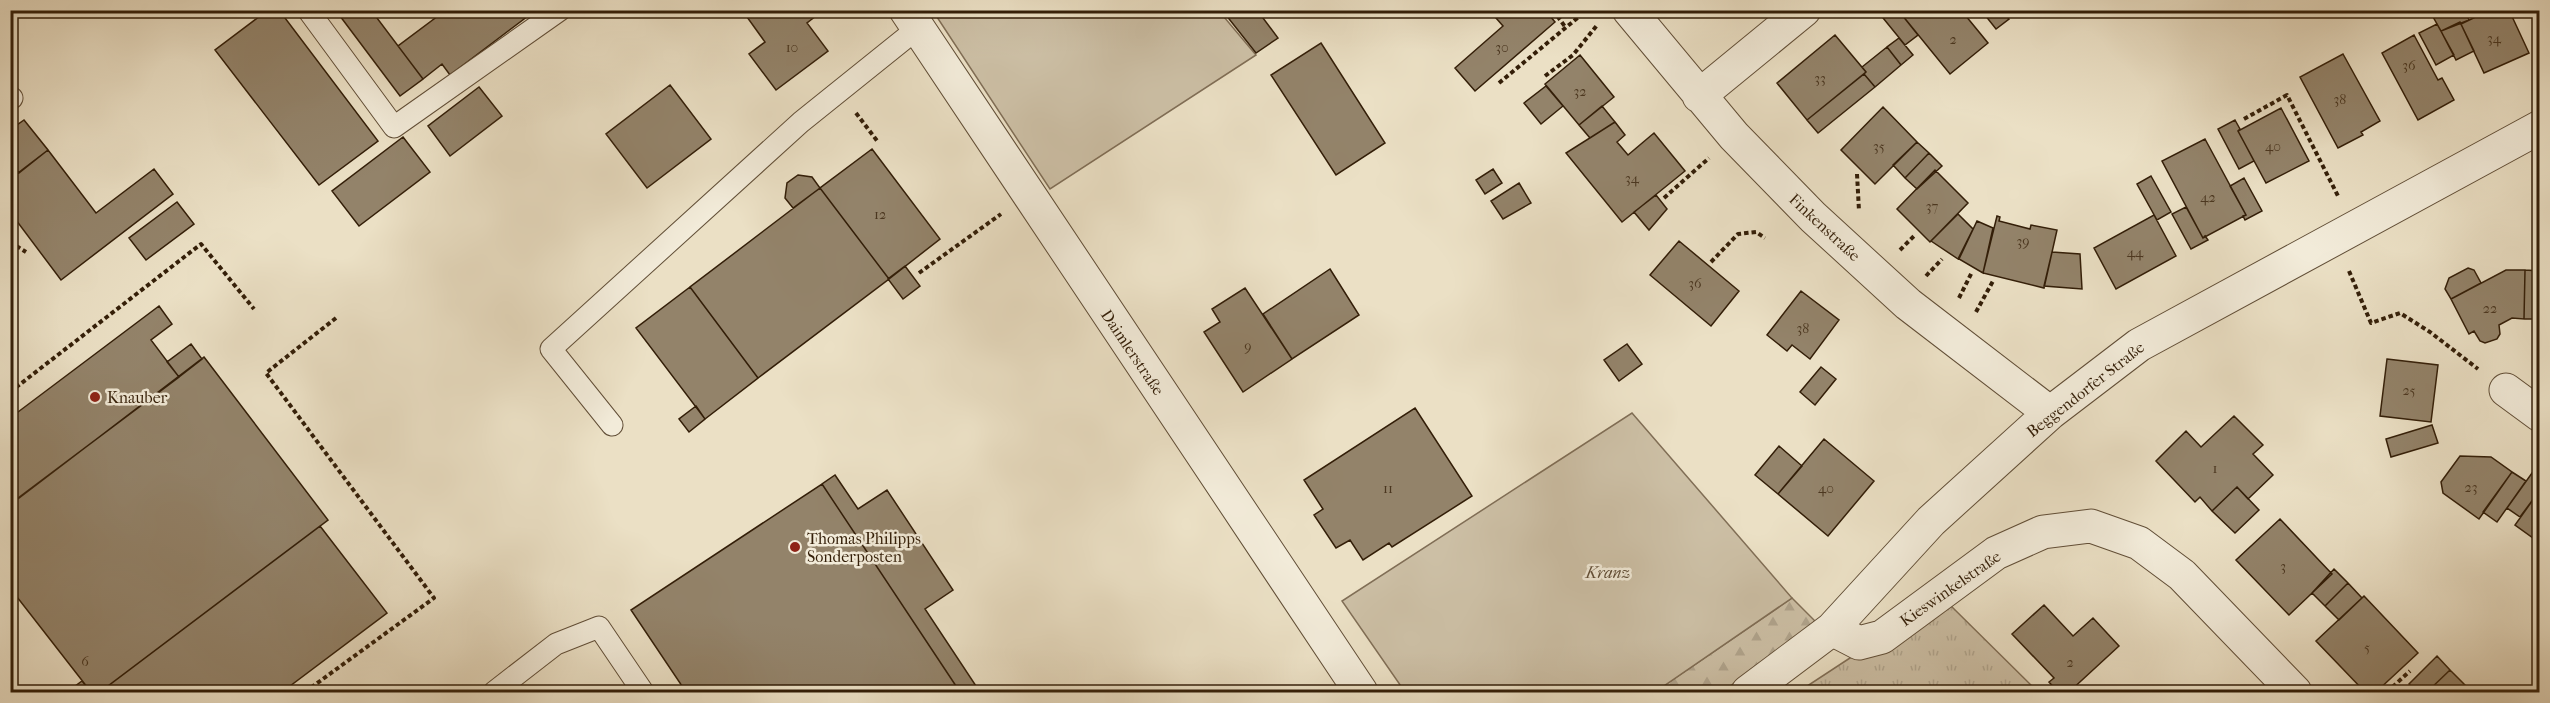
<svg xmlns="http://www.w3.org/2000/svg" width="2550" height="703" viewBox="0 0 2550 703" font-family="'IM FELL French Canon',serif">
<style>
.grass{fill:url(#grass-tufts);stroke:#806e56;stroke-width:1.5}
.forest{fill:url(#forest-firs);stroke:#806e56;stroke-width:1.5}
.garden{fill:#ccbfa5;stroke:#806e56;stroke-width:1.5}
.building{fill:#93836a;stroke:#331e08;stroke-width:1.5}
.lines{fill:none;stroke-linecap:round;stroke-linejoin:round}
.lane-casing{stroke:#614e37;stroke-width:23}
.street-casing{stroke:#614e37;stroke-width:35}
.path{stroke:#331e08;stroke-width:4;stroke-dasharray:4.5 3;stroke-linecap:butt}
.lane{stroke:#f2ebd9;stroke-width:21}
.street{stroke:#f2ebd9;stroke-width:33}
.poi-dot{fill:#8f2418;stroke:#f2ebd9;stroke-width:2}
.labels{text-anchor:middle;stroke-width:5;stroke-linejoin:round;paint-order:stroke}
.number-label{font-size:14px;fill:#4b3720}
.street-label{font-size:16px;fill:#331e08;stroke:#f2ebd9}
.poi-label{font-size:16px;fill:#331e08;stroke:#f2ebd9;text-anchor:start}
.park-label{font-size:16px;font-style:italic;fill:#614e37;stroke:#f2ebd9}
</style>
<defs>
<pattern id="grass-tufts" width="24" height="20" patternUnits="userSpaceOnUse" patternTransform="scale(1.5)"><rect width="24" height="20" fill="#ccbfa5"/><path d="M3 7l-1-3M5 7V3M7 7l1-3M15 17l-1-3M17 17v-4M19 17l1-3" fill="none" stroke="#b0a48d"/></pattern>
<pattern id="forest-firs" width="22" height="20" patternUnits="userSpaceOnUse" patternTransform="scale(1.5)"><rect width="22" height="20" fill="#ccbfa5"/><path d="M5 1l3.5 6h-7zM16 11l3.5 6h-7z" fill="#b0a48d"/></pattern>
</defs>
<rect width="100%" height="100%" fill="#ebe0c5"/>
<filter id="stains"><feTurbulence type="fractalNoise" baseFrequency=".00333" numOctaves="4"/><feColorMatrix values="0 0 0 0 .2 0 0 0 0 .09 0 0 0 0 .02 0 0 0 .5 -.17"/></filter>
<radialGradient id="worn" r=".72"><stop offset=".6" stop-color="#630" stop-opacity="0"/><stop offset="1" stop-color="#630" stop-opacity=".3"/></radialGradient>
<path class="grass" d="M1950 605 2038 692H1798L1853 656Z"/>
<path class="forest" d="M1792 598 1815 621 1805 636 1721 692H1655Z"/>
<path class="garden" d="M933 11H1219L1256 55 1050 189Z
M1632 413 1792 598 1655 692H1405L1342 601Z"/>
<path class="building" d="M268 10H279L378 141 319 185 215 50Z
M339 10H371L423 79 400 96 337 12Z
M446 10H536L450 75 442 64 423 79 398 46Z
M742 10H811L816 16 807 23 828 51 776 90 749 54 765 42Z
M1222 10H1257L1278 38 1256 53Z
M1489 10H1545L1555 22 1475 91 1455 68 1503 26Z
M1882 10H1898L1918 35 1905 45 1879 13Z
M1898 10H1961L1988 43 1950 74Z
M1981 10H2002L2009 19 1996 29Z
M2441 10H2464L2469 20 2441 31 2432 15Z
M2490 10H2509L2529 53 2484 73 2461 24Z
M2460 22 2474 51 2456 60 2441 31Z
M2437 24 2454 55 2436 65 2419 33Z
M1835 35 1866 72 1807 120 1777 83Z
M2414 35 2438 80 2442 78 2454 100 2418 120 2382 53Z
M1899 38 1913 55 1901 65 1887 47Z
M1321 43 1385 143 1336 175 1271 75Z
M1887 47 1901 65 1875 87 1864 74 1866 72 1862 67Z
M2343 54 2380 121 2361 132 2363 135 2338 148 2300 77Z
M1580 55 1614 97 1579 125 1545 84Z
M1864 74 1875 87 1818 133 1807 120Z
M670 85 711 139 647 188 606 134Z
M1546 86 1563 106 1541 124 1524 103Z
M479 87 502 116 450 156 428 126Z
M1602 106 1615 122 1590 138 1579 125Z
M1883 107 1917 142 1875 184 1841 150Z
M2281 108 2309 161 2266 183 2238 131Z
M24 120 48 150 19 173 10 162V130Z
M2235 120 2240 129 2238 131 2254 161 2239 169 2218 129Z
M1615 122 1625 135 1617 142 1628 155 1654 133 1685 171 1622 222 1566 153Z
M403 137 430 172 359 226 332 191Z
M2205 139 2246 215 2203 238 2162 161Z
M1917 142 1929 153 1905 178 1893 165Z
M872 149 940 239 889 279 820 188Z
M48 150 96 213 154 169 173 194 61 280 10 212V179Z
M1929 153 1942 166 1917 189 1905 178Z
M1493 169 1502 183 1485 194 1476 180Z
M1935 170 1968 203 1930 242 1897 209Z
M798 175 812 177 820 188 793 208 785 198 787 183Z
M2151 176 2171 212 2157 220 2137 184Z
M2244 178 2262 211 2245 220 2243 216 2246 215 2230 186Z
M1519 183 1531 203 1503 219 1491 201Z
M820 188 889 279 758 378 690 287Z
M1656 195 1667 209 1649 230 1634 212Z
M177 202 194 224 146 260 129 238Z
M2186 207 2203 238 2205 236 2208 240 2191 249 2172 214Z
M1958 214 1973 229 1958 259 1931 241Z
M2154 215 2176 256 2116 289 2094 248Z
M1997 216 2000 217 1999 221 2030 229 2031 225 2057 230 2044 288 1983 273Z
M1977 221 1993 228 1983 273 1959 259Z
M1679 241 1739 291 1711 326 1650 275Z
M2052 252 2080 254 2082 289 2044 286Z
M905 266 920 286 903 299 888 279Z
M2468 268 2474 270 2481 283 2451 299 2445 289 2449 278Z
M1330 269 1359 315 1292 359 1263 314Z
M2506 270H2525L2524 319 2512 318 2499 325 2500 334 2497 339 2485 343 2480 341 2474 331 2469 334 2451 299Z
M2525 270 2540 271V319H2524Z
M690 287 758 378 705 419 636 328Z
M1245 288 1292 359 1243 392 1204 332 1220 322 1212 309Z
M1801 291 1839 320 1810 359 1792 345 1787 351 1767 335Z
M159 306 172 324 151 340 179 377 10 504V418Z
M191 344 202 359 179 377 167 362Z
M1627 344 1642 364 1619 381 1604 360Z
M204 357 328 520 100 692H91L10 588V505Z
M2387 359 2438 365 2431 422 2380 416Z
M1821 367 1836 379 1815 405 1800 392Z
M696 406 705 419 689 432 679 419Z
M1415 408 1472 496 1392 547 1389 543 1363 560 1350 540 1336 548 1314 515 1323 509 1304 480Z
M2234 416 2263 445 2253 454 2273 475 2248 499 2237 487 2212 511 2200 497 2195 502 2156 461 2186 431 2201 447Z
M2432 425 2438 443 2391 457 2386 439Z
M1824 439 1874 481 1828 536 1778 494Z
M1779 446 1802 466 1778 494 1755 475Z
M2460 456 2491 457 2512 472 2479 519 2443 493 2441 482Z
M2512 472 2526 481 2497 522 2483 512Z
M2532 473 2540 478V490L2520 517 2507 508Z
M835 475 858 509 887 490 953 590 925 609 980 692H960L822 484Z
M822 484 960 692H686L631 610Z
M2237 487 2259 510 2235 533 2212 511Z
M2540 490V543L2515 525Z
M2280 519 2332 574 2289 615 2236 560Z
M320 526 387 613 282 692H100Z
M2334 569 2348 583 2325 606 2312 593Z
M2348 583 2362 598 2339 620 2325 606Z
M2364 596 2418 653 2376 692H2365L2316 641Z
M2044 605 2073 636 2093 618 2119 646 2069 692H2058L2049 682 2054 678 2012 634Z
M2437 656 2450 670 2427 692H2417L2409 684Z
M2450 670 2472 692H2427Z
M82 681 91 692H67Z"/>
<g class="lines">
<defs>
<path id="lane" d="M308 10 394 127 560 10
M10 99 12 98
M612 425 551 349 801 122 918 28
M494 692 556 644 599 627 643 692"/>
<path id="street" d="M906 10 1361 692
M1629 10 1734 136 1813 217 1908 304 2050 413
M1699 96 1804 10
M2506 390 2540 415
M1832 629 1859 643 1882 637 1996 553 2043 532 2091 526 2139 543 2182 575 2295 692
M1748 692 1832 629 1931 521 2050 413 2139 345 2540 127"/>
</defs>
<use href="#lane" class="lane-casing"/>
<use href="#street" class="street-casing"/>
<path class="path" d="M1553 10 1566 28
M1545 76 1573 55 1598 24
M1499 83 1587 10
M856 113 878 142
M2244 119 2287 95 2339 198
M1857 174 1859 211
M1664 198 1709 158
M10 242 26 252
M1900 250 1914 236
M1711 262 1738 234 1756 232 1765 238
M2349 271 2371 323 2400 313 2430 332 2478 369
M919 273 1001 214
M1926 276 1942 259
M1959 298 1972 272
M1976 312 1993 281
M10 392 201 244 254 309
M305 692 434 598 266 373 336 318
M2387 692 2410 671"/>
<use href="#lane" class="lane"/>
<use href="#street" class="street"/>
</g>
<g class="poi-dot">
<circle cx="95" cy="397" r="6"/>
<circle cx="795" cy="547" r="6"/>
</g>
<g class="labels">
<g class="number-label">
<text x="2494" y="43">34</text>
<text x="1953" y="44">2</text>
<text x="792" y="52">10</text>
<text x="1502" y="52">30</text>
<text x="2409" y="70">36</text>
<text x="1820" y="83">33</text>
<text x="1580" y="96">32</text>
<text x="2340" y="104">38</text>
<text x="1879" y="151">35</text>
<text x="2273" y="151">40</text>
<text x="1632" y="183">34</text>
<text x="2208" y="202">42</text>
<text x="1932" y="211">37</text>
<text x="880" y="219">12</text>
<text x="2023" y="246">39</text>
<text x="2135" y="257">44</text>
<text x="1695" y="288">36</text>
<text x="2490" y="313">22</text>
<text x="1803" y="333">38</text>
<text x="1248" y="351">9</text>
<text x="2409" y="395">25</text>
<text x="2215" y="473">1</text>
<text x="2471" y="492">23</text>
<text x="1388" y="493">11</text>
<text x="1826" y="493">40</text>
<text x="2283" y="571">3</text>
<text x="2367" y="652">5</text>
<text x="85" y="666">6</text>
<text x="2070" y="667">2</text>
</g>
<g class="street-label">
<text transform="translate(1825 227) rotate(43)" y="6">Finkenstraße</text>
<text transform="translate(1133 352) rotate(56)" y="6">Daimlerstraße</text>
<text transform="translate(2085 389) rotate(-38)" y="6">Beggendorfer Straße</text>
<text transform="translate(1950 588) rotate(-35)" y="6">Kieswinkelstraße</text>
</g>
<g class="poi-label">
<text x="107" y="403">Knauber</text>
<text x="807" y="544">Thomas Philipps<tspan x="807" dy="18">Sonderposten</tspan></text>
</g>
<g class="park-label">
<text x="1608" y="578">Kranz</text>
</g>
</g>
<rect width="2550" height="703" fill="none" stroke="#ebe0c5" stroke-width="36"/>
<rect x="12" y="12" width="2526" height="679" fill="none" stroke="#331e08" stroke-width="3"/>
<rect x="18" y="18" width="2514" height="667" fill="none" stroke="#331e08" stroke-width="1.5"/>
<rect width="100%" height="100%" filter="url(#stains)"/>
<rect width="100%" height="100%" fill="url(#worn)"/>
</svg>
